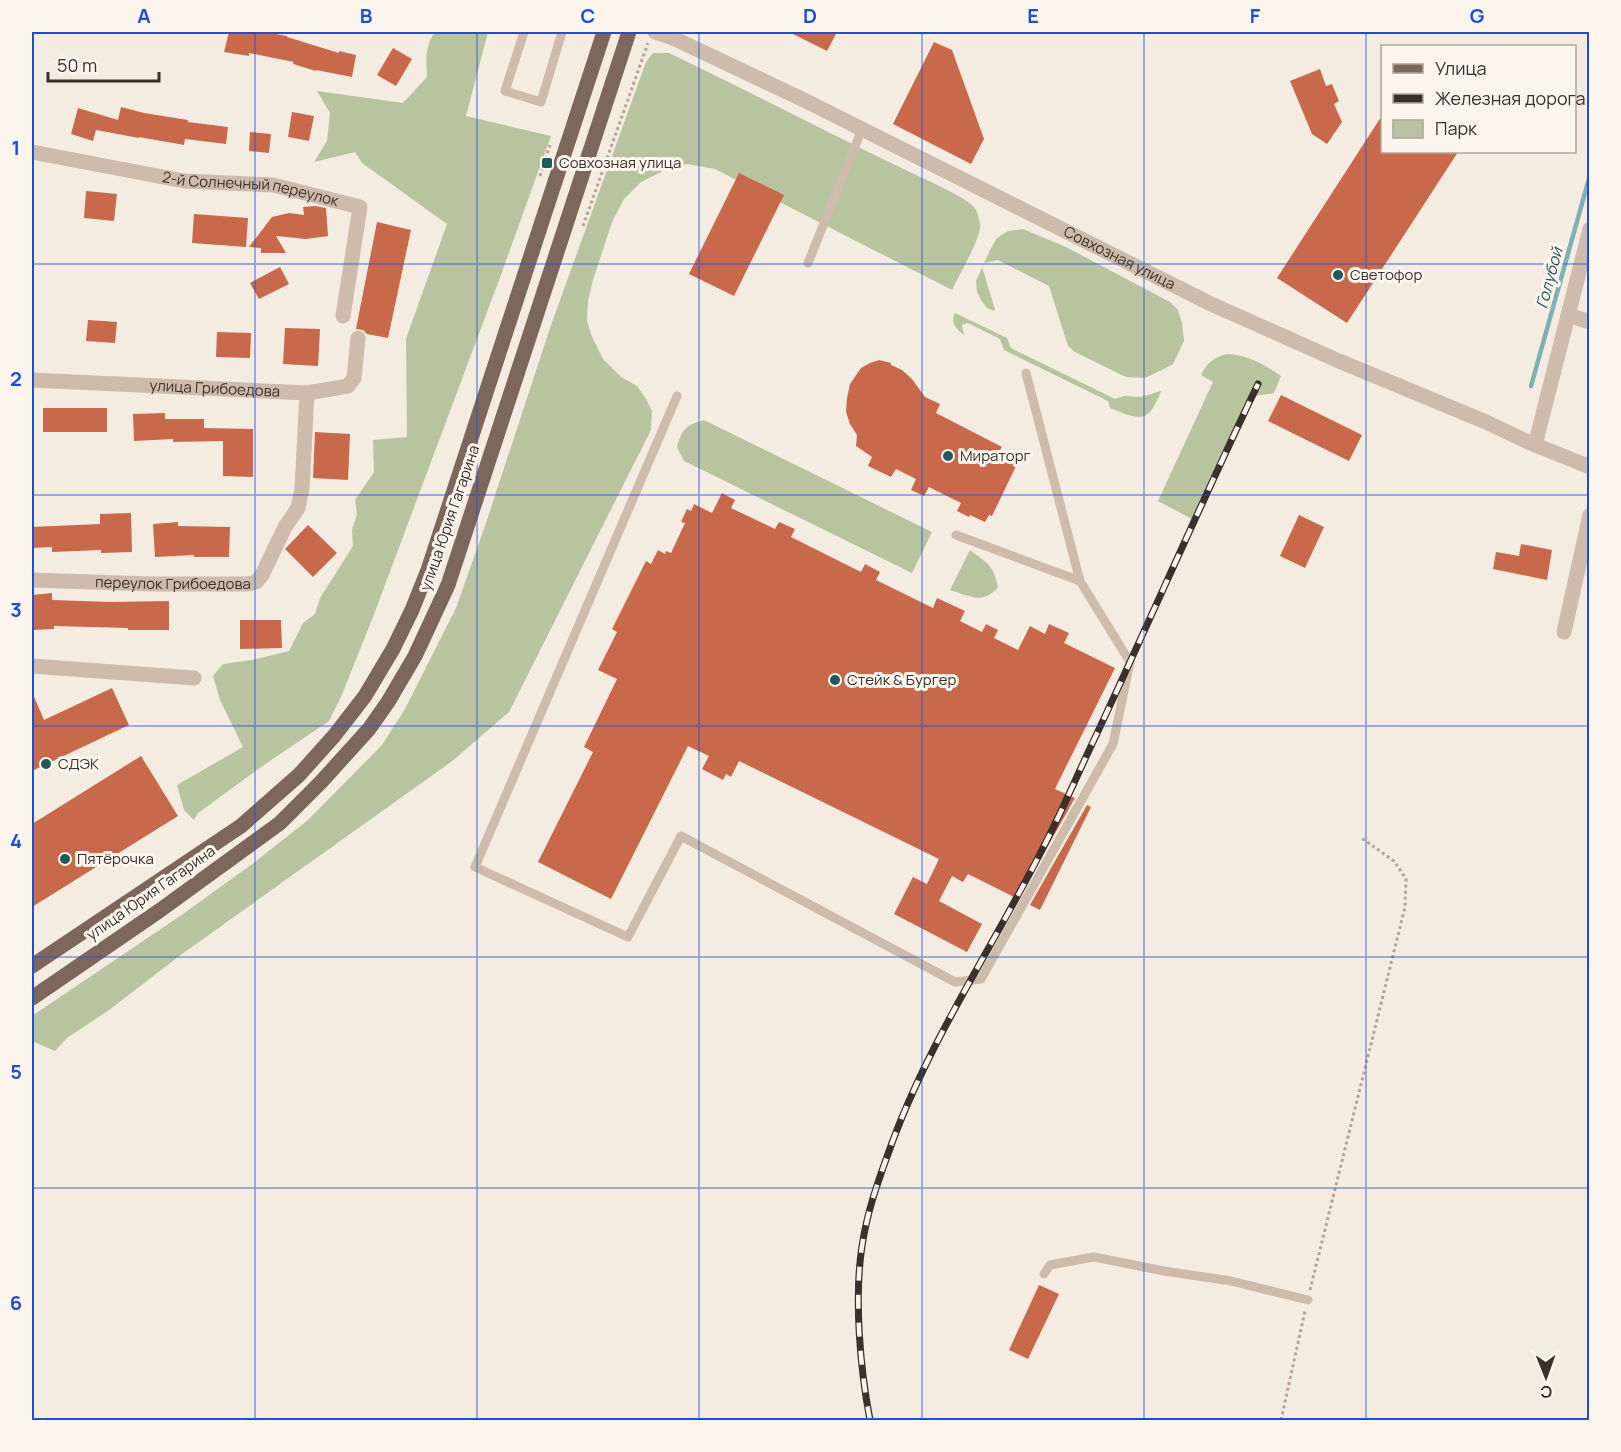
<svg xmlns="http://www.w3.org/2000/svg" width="1621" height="1452" viewBox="0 0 1621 1452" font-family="Manrope,sans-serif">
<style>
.green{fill:#b8c4a0}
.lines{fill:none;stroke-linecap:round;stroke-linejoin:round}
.stream{stroke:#7fb0b2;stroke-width:4.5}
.building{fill:#c8694b}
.path{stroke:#b9a596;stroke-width:3;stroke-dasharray:3 3;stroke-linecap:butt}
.service{stroke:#cdbbac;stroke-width:9}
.minor{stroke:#cdbbac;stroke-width:15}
.tertiary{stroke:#cdbbac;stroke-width:15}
.primary{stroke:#7d675c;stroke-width:15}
.rail-casing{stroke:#3b302b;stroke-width:7}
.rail{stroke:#fbf5ee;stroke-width:4.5;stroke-dasharray:14;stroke-linecap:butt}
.grid{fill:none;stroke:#1d4ed8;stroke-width:1.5;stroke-opacity:0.55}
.poi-dot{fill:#1f5a5e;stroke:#fbf5ee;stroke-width:2}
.labels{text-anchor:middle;stroke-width:6;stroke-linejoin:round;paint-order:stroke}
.poi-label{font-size:15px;fill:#3b302b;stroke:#fbf5ee;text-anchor:start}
.street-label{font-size:15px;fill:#3b302b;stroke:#fbf5ee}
.water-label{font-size:16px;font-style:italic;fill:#1f5a5e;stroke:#fbf5ee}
.neatline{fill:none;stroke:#1d4ed8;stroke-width:2}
.grid-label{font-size:20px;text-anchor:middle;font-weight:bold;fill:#1d4ed8}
</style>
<rect width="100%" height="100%" fill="#f4ebe1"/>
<path class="green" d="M435 32H488L466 116 551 136 502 272 373 617 341 697 329 721 261 767 198 813 194 820 184 810 177 785 243 747 220 700 213 676 223 664 252 660 289 651 303 623 315 614 320 598 353 546 352 530 357 514 355 500 374 472 373 440 407 437 406 339 447 224 362 163 355 152 314 162 327 141 330 113 317 91 403 103 427 77C426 61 425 45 435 32Z
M653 53H669C751 92 831 135 914 174 926 180 971 199 976 210 978 215 981 223 980 227 978 244 960 273 952 290L715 169 687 164 663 171 641 182 624 199 612 222 593 280 588 301 587 321 592 337 603 359 621 377 637 386 646 399 652 411 651 430 509 712 451 762 182 954 109 1010 67 1038 55 1051 32 1041V1016L180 916 251 865 308 820 382 745 405 709 456 608 486 523 550 328 646 62Z
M1023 229 1066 247 1170 302 1178 310 1182 323 1184 341 1173 364 1164 369 1145 378 1126 377 1075 352 1068 346 1049 286 998 260 984 263 982 267 995 309 994 311 987 308 981 300 977 292 976 281 990 250 997 238 1008 231Z
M955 313 1007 338 1011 348 1115 399 1124 396 1141 397 1161 391C1148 425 1140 420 1110 408L1108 401 1004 350 1000 339 968 323 962 325 964 335C956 329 950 322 955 313Z
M1227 354C1248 355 1264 364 1281 376L1274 393 1255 396 1192 519 1158 501 1213 382 1201 375C1207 363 1214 357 1227 354Z
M704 420 932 532 912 573 684 461 677 447C682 429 686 425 704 420Z
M970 550C988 564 993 564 998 587 984 605 969 596 950 590Z"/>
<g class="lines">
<path class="stream" d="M1531 386 1590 175"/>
</g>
<path class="building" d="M229 32H264L287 36V37L339 53V51L356 55 352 77 316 70V71L293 64 294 62 249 53V56L224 52Z
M789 32H837L827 51Z
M934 42 952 50 984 139 971 164 893 124Z
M393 48 412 59 396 86 377 75Z
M1320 69 1326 86 1332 84 1339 101 1334 104 1342 122 1327 144 1312 134 1290 81Z
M121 107 144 113 188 120V122L228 127 226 144 185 139 184 145 139 137V138L96 130 93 141 71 134 78 108 118 120Z
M292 112 314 116 309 141 288 137Z
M1383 114V152H1458L1347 323 1277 278Z
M250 132 271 134 269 153 249 151Z
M739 173 784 195 734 296 689 274Z
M86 191 117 194 114 221 84 218Z
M315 206 326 208 328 236 306 239 276 236 286 253H261V248L249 247 272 217 289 213 304 215 303 207Z
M194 214 248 218 246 247 192 243Z
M377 222 411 230 388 338 367 334 363 330 356 329Z
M280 267 289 284 259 299 250 283Z
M88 320 117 322 115 343 86 341Z
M285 328 320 329 318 366 283 364Z
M217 332 251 333 250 358 216 357Z
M879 360 891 363V365L902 370 912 379 925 397 940 404 936 413 1002 447 1000 450 1019 460 992 516 989 515 985 522 970 515 969 517 957 511 961 503 929 487 924 496 911 490 916 479 896 469 891 477 868 466 872 457 856 446 857 435 850 424 846 412 847 398 850 384 861 368 870 363Z
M1281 395 1362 435 1349 461 1268 421Z
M43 408H107V432H43Z
M165 413V419H204V428L253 429V477L223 476V441L173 442V439L134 441 133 414Z
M315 432 350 434 348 480 313 478Z
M722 493 735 500 731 508 775 529 779 522 795 529 791 537 861 572 865 564 880 572 876 580 933 608 937 598 965 611 960 621 982 632 986 624 998 630 994 638 1018 650 1030 626 1045 634 1049 624 1069 633 1064 643 1115 668 1055 789 1075 798 1018 899 968 874 963 882 952 876 939 901 982 924 967 952 894 914 913 877 927 884 939 859 739 761 731 777 726 774 723 780 702 769 709 756 688 746 611 899 538 862 593 752 584 747 617 679 598 670 617 632 612 629 646 561 651 564 658 550 665 554 666 551 671 553 685 523 681 522 687 509 691 511 694 504 712 513Z
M131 513 132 552 101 553V550L52 552V547L32 548V527L100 524V514Z
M1299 515 1324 527 1305 568 1280 556Z
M178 522V526L230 527 229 557H194V555L155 557 153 524Z
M308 525 337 553 313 577 285 549Z
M1521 544 1552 550 1547 580 1493 569 1496 552 1519 556Z
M52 593V600L111 602 169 601V630H128V628L54 626V629L32 630V595Z
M240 620H281L282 648 240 649Z
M112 688 129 725 32 771V692L44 720Z
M141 756 178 816 32 907V824Z
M1087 805 1091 807 1040 910 1030 905Z
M1039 1285 1059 1294 1028 1359 1009 1350Z"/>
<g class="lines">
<path class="path" d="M540 176 550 145
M583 226 648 43
M1310 1290 1405 907 1406 879 1394 861 1360 837
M1281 1420 1305 1311"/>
<path class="service" d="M524 32 505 91 541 102 562 32
M808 263 862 129
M677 396 475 867 628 937 681 836 955 982 981 979 1113 744 1130 662 1080 581
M956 535 1080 581 1026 373
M1044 1274 1050 1265 1094 1257 1164 1271 1231 1281 1308 1300"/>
<g class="minor">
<path id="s1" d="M671 37 806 101 1211 304 1339 361 1486 422 1528 442 1590 467"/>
<path id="s2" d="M32 152 184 181 273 185 360 207 343 316"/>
<path d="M1568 315 1590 322"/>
<path id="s3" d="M32 380 307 393 348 386 354 378 358 338"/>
<path d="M1535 445 1590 229"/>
<path id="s4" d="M32 580 151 584H247L256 582 262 575 285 527 298 508 302 489 307 393"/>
<path d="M1564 632 1590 515"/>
<path d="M32 666 194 678"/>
</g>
<path class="tertiary" d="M655 32 671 37"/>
<path class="primary" d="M32 966 241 826 299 775 334 736 365 696 393 649 412 610 428 570 604 32
M32 998 159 911 280 823 321 782 369 729 388 702 415 656 448 585 629 32"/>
<defs>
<path id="rail" d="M870 1420C860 1368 854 1298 862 1246 867 1213 877 1184 888 1154 926 1045 992 949 1044 846 1061 813 1076 778 1092 744 1148 625 1201 503 1258 384"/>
</defs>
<use href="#rail" class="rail-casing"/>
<use href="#rail" class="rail"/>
</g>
<path class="grid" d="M255 32V1420M477 32V1420M699 32V1420M922 32V1420M1144 32V1420M1366 32V1420M32 264H1590M32 495H1590M32 726H1590M32 957H1590M32 1188H1590"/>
<g class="poi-dot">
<rect x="541" y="157" width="12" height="12" rx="3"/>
<circle cx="1338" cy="275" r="6"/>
<circle cx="948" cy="456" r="6"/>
<circle cx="835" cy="680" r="6"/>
<circle cx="46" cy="764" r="6"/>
<circle cx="65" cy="859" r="6"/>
</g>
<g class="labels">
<g class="poi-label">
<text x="559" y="168">Совхозная улица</text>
<text x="1350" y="280">Светофор</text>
<text x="960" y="461">Мираторг</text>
<text x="847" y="685">Стейк &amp; Бургер</text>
<text x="58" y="769">СДЭК</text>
<text x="77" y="864">Пятёрочка</text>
</g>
<g class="street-label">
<text dy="5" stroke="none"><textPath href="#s2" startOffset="222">2-й Солнечный переулок</textPath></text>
<text dy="5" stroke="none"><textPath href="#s1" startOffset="500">Совхозная улица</textPath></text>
<text dy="5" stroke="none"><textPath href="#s3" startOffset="183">улица Грибоедова</textPath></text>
<text transform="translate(450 518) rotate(-71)" y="5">улица Юрия Гагарина</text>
<text dy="5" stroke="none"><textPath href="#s4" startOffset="141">переулок Грибоедова</textPath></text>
<text transform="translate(151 893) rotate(-35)" y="5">улица Юрия Гагарина</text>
</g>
<g class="water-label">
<text transform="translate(1549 278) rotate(-75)" y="6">Голубой</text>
</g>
</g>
<rect width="1621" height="1452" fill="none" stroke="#fbf5ee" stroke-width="66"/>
<rect x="1381" y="45" width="195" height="108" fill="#fbf5ee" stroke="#aea6a0" stroke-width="1.5"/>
<rect x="1393" y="64" width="30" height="9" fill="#7d675c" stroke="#aea6a0" stroke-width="1.5"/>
<text x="1435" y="75" font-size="18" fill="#3b302b">Улица</text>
<rect x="1393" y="94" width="30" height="9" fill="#3b302b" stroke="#aea6a0" stroke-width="1.5"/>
<text x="1435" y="105" font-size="18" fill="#3b302b">Железная дорога</text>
<rect x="1393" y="120" width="30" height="18" fill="#b8c4a0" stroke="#aea6a0" stroke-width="1.5"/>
<text x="1435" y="135" font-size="18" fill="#3b302b">Парк</text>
<g transform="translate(1546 1377) rotate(179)" stroke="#fbf5ee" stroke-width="4.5" paint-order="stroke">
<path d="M0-4.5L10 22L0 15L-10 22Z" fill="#3b302b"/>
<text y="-9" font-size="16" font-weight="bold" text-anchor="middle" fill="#3b302b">С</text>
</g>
<path d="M48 72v9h111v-9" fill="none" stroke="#3b302b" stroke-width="3"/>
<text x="57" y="72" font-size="18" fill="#3b302b" stroke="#fbf5ee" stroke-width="4.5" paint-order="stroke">50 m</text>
<rect x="33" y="33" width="1555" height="1386" class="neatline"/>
<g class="grid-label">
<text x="144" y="23">A</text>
<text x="366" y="23">B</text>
<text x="588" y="23">C</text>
<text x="810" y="23">D</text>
<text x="1033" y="23">E</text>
<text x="1255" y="23">F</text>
<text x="1477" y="23">G</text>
<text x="16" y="155">1</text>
<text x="16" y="386">2</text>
<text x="16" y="617">3</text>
<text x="16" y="848">4</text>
<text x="16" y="1079">5</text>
<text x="16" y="1310">6</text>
</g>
</svg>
